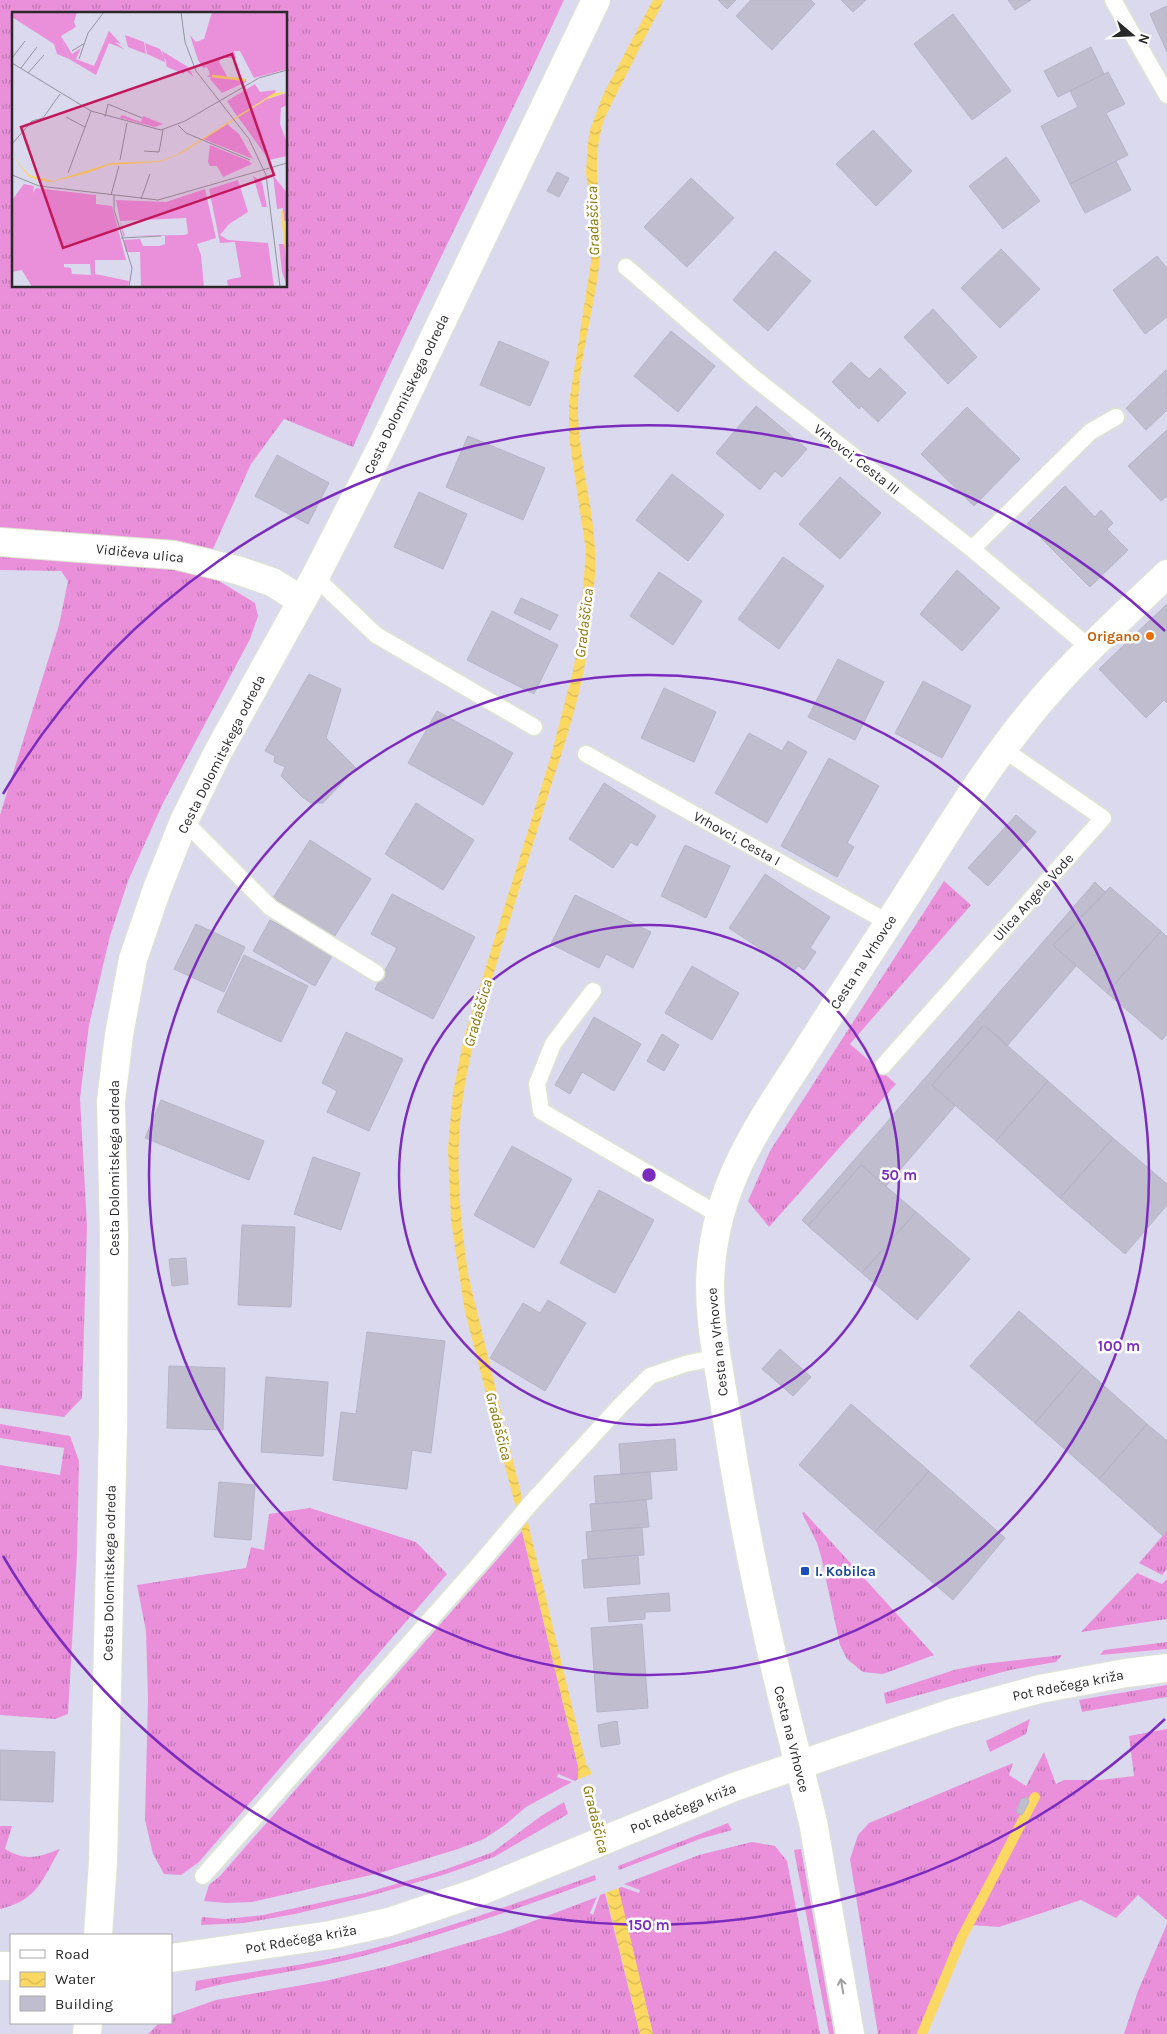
<svg xmlns="http://www.w3.org/2000/svg" width="1167" height="2034" viewBox="0 0 1167 2034" font-family="Karla,sans-serif">
<style>
.grass{fill:url(#grass-tufts);fill-rule:evenodd}
.water{fill:url(#water-waves)}
.pier{fill:#dbd9ed}
.lines{fill:none;stroke-linecap:round;stroke-linejoin:round}
.stream{stroke:#fbd861;stroke-width:10}
.building{fill:#c0bece;stroke:#b6b3c9}
.service-casing{stroke:#dde4cf;stroke-width:19}
.minor-casing{stroke:#dde4cf;stroke-width:30}
.tertiary-casing{stroke:#dde4cf;stroke-width:30}
.secondary-casing{stroke:#dde4cf;stroke-width:30}
.service{stroke:#fff;stroke-width:16}
.minor{stroke:#fff;stroke-width:28}
.tertiary{stroke:#fff;stroke-width:28}
.secondary{stroke:#fff;stroke-width:28}
.oneway{stroke:#9f9f9f}
.ring{fill:none;stroke:#7b2cbf;stroke-width:2.5}
.food-dot{fill:#e8710a;stroke:#fff;stroke-width:2}
.transit-dot{fill:#1a4fb4;stroke:#fff;stroke-width:2}
.labels{text-anchor:middle;stroke-width:5;stroke-linejoin:round;paint-order:stroke}
.street-label{font-size:14px;fill:#292929;stroke:#fff}
.food-label{font-size:14px;font-weight:bold;fill:#c56008;stroke:#fff;text-anchor:end}
.transit-label{font-size:14px;font-weight:bold;fill:#164399;stroke:#fff;text-anchor:start}
.water-label{font-size:15px;font-style:italic;fill:#897503;stroke:#fff}
.inset-river{fill:none;stroke:#fbd861;stroke-width:2.5}
.inset-road{fill:none;stroke:#94939f;stroke-width:1}
.view{fill:#c2185b;fill-opacity:0.15;stroke:#c2185b;stroke-width:2.5}
.inset-edge{fill:none;stroke:#292929;stroke-width:2.5}
.centre{fill:#7b2cbf;stroke:#fff;stroke-width:2.5}
.ring-label{font-size:15px;text-anchor:middle;font-weight:bold;fill:#7b2cbf;stroke:#fff;stroke-width:5;stroke-linejoin:round;paint-order:stroke}
</style>
<defs>
<pattern id="grass-tufts" width="24" height="20" patternUnits="userSpaceOnUse" patternTransform="scale(1.25)"><rect width="24" height="20" fill="#ea90db"/><path d="M3 7l-1-3M5 7V3M7 7l1-3M15 17l-1-3M17 17v-4M19 17l1-3" fill="none" stroke="#be76b2"/></pattern>
<pattern id="water-waves" width="16" height="10" patternUnits="userSpaceOnUse" patternTransform="scale(1.25)"><rect width="16" height="10" fill="#fbd861"/><path d="M0 5q4-4 8 0t8 0" fill="none" stroke="#d7b954"/></pattern>
</defs>
<rect width="100%" height="100%" fill="#dbd9ed"/>
<path class="grass" d="M0 0H564C495 150 419 296 353 447L284 419 251 464 213 549 142 541 0 531ZM14 14H286V286H14Z
M0 554 178 568 211 576 255 603 258 616 250 639 163 803 128 881 110 936 89 1025 80 1098 87 1226 82 1398 64 1417 0 1408V815L59 625 68 581 61 571 0 570Z
M944 881 971 905 850 1044 896 1084 769 1227 748 1201 770 1151Z
M0 1424 70 1436 79 1461 77 1554 68 1714 55 1719 0 1715V1465L60 1475 64 1448 0 1438Z
M310 1508 416 1542 447 1574 199 1862 181 1875 164 1874 153 1854 145 1820 148 1698 146 1631 137 1585 246 1568 251 1547 264 1550 269 1514Z
M804 1512 934 1655 883 1674 863 1672 847 1659 840 1645 821 1556 817 1543 802 1513Z
M522 1531 578 1766V1779L575 1781 558 1774 557 1777 572 1782 526 1807 505 1825 484 1839 458 1849 380 1873 252 1902 226 1903 204 1901 209 1885 220 1876Z
M1167 1531V1569L1162 1575 1139 1563Z
M1137 1573 1162 1584 1167 1579V1619L1081 1632Z
M1167 1642V1649L1100 1655 1104 1650Z
M1062 1655 1056 1662 1010 1670 886 1704 884 1693 954 1670 983 1664Z
M1167 1685V1697L1082 1712 1079 1700Z
M1030 1719 1026 1734 990 1752 986 1741Z
M1167 1729V1920L1138 1895 1116 1918 1081 1900 999 1927 970 1925 924 2034H878L850 1859 858 1835 869 1823 1013 1763 1009 1775 1026 1786 1044 1752 1056 1784 1064 1780H1100L1134 1776 1129 1736Z
M564 1802 568 1814 494 1857 446 1874 366 1897 295 1914 244 1923 201 1925 202 1917 226 1919 263 1915 365 1893 444 1870 493 1852 541 1816Z
M728 1823 732 1830 700 1839 619 1870 618 1866Z
M0 1826H12L5 1849C27 1862 38 1857 60 1849 42 1880 38 1900 0 1909Z
M752 1842 775 1846 787 1861 820 2034H653L618 1888 622 1887 639 1893 640 1890 624 1884 699 1855Z
M801 1849 834 2034H829L794 1850Z
M595 1875 596 1880C514 1910 433 1939 347 1960 297 1972 245 1977 195 1991L196 1981C246 1972 296 1967 346 1955 431 1935 513 1904 595 1875Z
M605 1893 640 2034H148L159 2023H171V2016L176 2014 216 2000 325 1981 389 1966 502 1933 597 1897 590 1913 593 1915 600 1895Z
M1167 1924V2034H1124L1138 1991Z"/>
<path class="water" d="M653 0H664L605 117C589 164 602 193 601 240 599 299 577 356 578 416 580 469 598 521 595 575 592 606 590 638 584 669 576 710 563 750 550 789 533 844 516 899 500 953 485 1001 470 1048 463 1097 454 1155 460 1216 468 1274L586 1764 591 1772 653 2034H640L578 1779V1766L522 1531 465 1312 451 1220 448 1149 453 1092 464 1038 551 756 572 675 579 642 586 551 569 437V403L591 262 592 228 586 172 588 143 590 130 603 95Z"/>
<path class="pier" d="M594 1773 621 1887 603 1894 576 1780Z"/>
<g class="lines">
<path class="stream" d="M922 2034 962 1937 1035 1797"/>
</g>
<path class="building" d="M718 0H736L727 9Z
M751 0H811L815 4 772 50 736 16Z
M841 0H866L853 12Z
M1008 0H1031L1015 10Z
M1167 6V52L1150 14Z
M953 14 1011 91 972 120 914 44Z
M1091 47 1104 74 1058 97 1044 71Z
M1108 72 1125 104 1106 113 1128 155 1070 184 1041 126 1078 107 1070 91Z
M873 130 912 171 876 206 836 164Z
M1006 157 1040 201 1003 229 969 186Z
M1116 161 1131 190 1085 213 1070 184Z
M557 172 569 178 559 197 547 191Z
M691 178 734 218 687 267 644 227Z
M1001 249 1040 289 1000 328 961 288Z
M775 251 811 281 768 331 733 300Z
M1157 256 1167 268V317L1145 334 1113 290Z
M933 309 977 357 948 384 904 337Z
M671 331 715 366 678 412 634 376Z
M499 341 549 362 530 406 480 385Z
M851 362 869 379 880 368 906 393 878 422 861 406 859 409 832 382Z
M1166 370 1167 410 1146 430 1126 408Z
M756 406 807 449 782 477 775 471 760 490 716 453Z
M967 407 1020 459 974 506 921 454Z
M1167 430V496L1161 501 1128 466Z
M468 436 545 468 523 520 446 487Z
M277 455 329 483 308 524 255 496Z
M672 474 724 515 688 561 636 520Z
M840 477 881 513 840 559 799 524Z
M1065 486 1095 517 1101 510 1113 523 1107 529 1128 550 1090 587 1027 524Z
M419 492 467 514 443 569 394 547Z
M783 557 824 586 779 649 738 619Z
M957 570 1000 608 962 651 920 614Z
M659 572 702 601 673 645 630 616Z
M521 598 558 615 550 630 514 613Z
M1167 604V703L1164 700 1146 718 1099 669Z
M492 611 558 645 534 694 467 660Z
M838 659 884 682 855 740 808 717Z
M309 674 341 689 326 738 356 768 323 803H311L302 797 281 776 285 767 274 762 275 756 265 751Z
M923 681 971 706 942 758 895 733Z
M664 688 716 712 694 762 641 738Z
M437 711 513 753 483 805 408 763Z
M749 733 782 751 788 741 807 752 767 823 715 793Z
M829 758 879 786 847 843 854 847 837 877 781 846Z
M604 783 656 816 637 846 631 842 613 868 569 839Z
M416 803 474 840 443 890 385 854Z
M1016 815 1036 832 988 886 968 868Z
M310 840 371 879 334 937 273 898Z
M685 845 730 866 706 918 661 896Z
M765 874 830 917 810 948 816 952 804 970 798 966 794 971 729 928Z
M1095 882 1106 893 1053 945 1076 966 1007 1046 984 1025 932 1085 955 1106 886 1186 861 1165 808 1226 802 1220Z
M1110 887 1161 931 1107 993 1053 945Z
M392 894 475 937 433 1019 375 989 397 948 371 934Z
M575 895 651 932 633 968 606 954 599 968 551 944Z
M270 920 333 954 315 986 253 951Z
M196 924 245 947 224 992 174 969Z
M1161 931 1167 937V1034L1162 1040 1107 993Z
M244 955 308 986 281 1042 217 1012Z
M692 966 739 993 712 1040 665 1013Z
M594 1017 641 1044 614 1091 582 1072 570 1094 555 1085Z
M984 1025 1048 1081 996 1141 932 1085Z
M346 1032 403 1059 369 1131 327 1112 337 1091 322 1083Z
M662 1034 679 1045 664 1071 647 1061Z
M1048 1081 1113 1138 1060 1198 996 1141Z
M161 1100 264 1141 249 1180 145 1138Z
M1113 1138 1167 1184V1205L1125 1254 1060 1198Z
M512 1146 572 1179 534 1248 474 1215Z
M313 1157 360 1173 341 1230 294 1214Z
M861 1165 916 1212 862 1273 808 1226Z
M599 1190 654 1220 615 1293 560 1263Z
M916 1212 970 1259 917 1320 862 1273Z
M242 1225 295 1227 291 1307 238 1305Z
M186 1258 188 1284 172 1286 169 1259Z
M548 1300 586 1323 545 1391 490 1358 523 1303 540 1313Z
M1019 1311 1083 1367 1035 1423 970 1366Z
M367 1332 445 1341 431 1453 412 1450 407 1489 333 1480 341 1412 356 1414Z
M780 1349 811 1377 793 1396 762 1369Z
M169 1366 225 1368 223 1430 167 1428Z
M1083 1367 1147 1424 1099 1479 1035 1423Z
M266 1377 328 1382 323 1456 261 1452Z
M851 1404 929 1471 875 1532 799 1465Z
M1147 1424 1167 1441V1531L1163 1536 1099 1479Z
M675 1439 677 1470 621 1474 619 1444Z
M929 1471 1005 1538 953 1600 875 1532Z
M650 1472 652 1499 596 1504 594 1476Z
M219 1482 255 1485 251 1540 214 1537Z
M646 1500 649 1527 592 1531 590 1504Z
M642 1527 644 1555 588 1559 586 1532Z
M638 1555 640 1584 584 1588 582 1560Z
M669 1593 670 1611 645 1612V1619L609 1622 607 1598Z
M642 1624 648 1708 597 1712 591 1628Z
M617 1721 620 1744 601 1747 598 1725Z
M0 1750 55 1752 53 1802 0 1800Z
M1027 1797 1029 1802 1022 1815 1016 1812 1021 1799Z"/>
<g class="lines">
<defs>
<path id="service" d="M1113 0 1167 95
M626 267 754 378 972 549 1090 648
M972 549 1090 432 1116 417
M315 577 376 635 534 727
M586 754 889 923
M184 821 271 908 376 973
M593 991 553 1044 537 1084 541 1111 719 1215
M883 1066 1103 818 1003 749
M203 1876 483 1560 531 1503 622 1404 650 1376 685 1364 718 1357"/>
<path id="minor" d="M0 542 174 555 237 570 272 582 301 600
M799 1765 813 1822 850 2034"/>
<path id="tertiary" d="M799 1765C768 1645 742 1523 724 1401 717 1357 707 1310 711 1266 718 1182 758 1126 802 1058 831 1012 860 967 890 921 935 852 977 779 1030 714 1071 663 1120 619 1167 574
M98 1935 103 1862 113 1427 114 1236 111 1101 119 1035 133 959 157 889 184 821 218 752 315 577 384 442 596 0
M87 2034 88 2023"/>
<path id="secondary" d="M171 1958 331 1935 389 1922 478 1892 734 1787 952 1713 1040 1689 1126 1673 1167 1668
M0 1966H11"/>
</defs>
<use href="#service" class="service-casing"/>
<use href="#minor" class="minor-casing"/>
<use href="#tertiary" class="tertiary-casing"/>
<use href="#secondary" class="secondary-casing"/>
<use href="#service" class="service"/>
<use href="#minor" class="minor"/>
<use href="#tertiary" class="tertiary"/>
<use href="#secondary" class="secondary"/>
</g>
<defs><path id="oneway-shaft" d="M-6 0H5M1.5-3L5.5 0L1.5 3" fill="none" stroke-width="1.6" stroke-linecap="round" stroke-linejoin="round" transform="scale(1.25)"/></defs>
<use class="oneway" href="#oneway-shaft" transform="translate(842 1986) rotate(-100)"/>
<g class="ring">
<circle cx="649" cy="1175" r="250"/>
<circle cx="649" cy="1175" r="500"/>
<path d="M1165 1719A750 750 0 0 1 3 1556M3 794A750 750 0 0 1 1165 631"/>
</g>
<circle class="food-dot" cx="1150" cy="636" r="5"/>
<rect class="transit-dot" x="800" y="1566" width="10" height="10" rx="2.5"/>
<g class="labels">
<g class="street-label">
<text transform="translate(406 394) rotate(-64)" y="5">Cesta Dolomitskega odreda</text>
<text transform="translate(857 459) rotate(38)" y="5">Vrhovci, Cesta III</text>
<text transform="translate(140 553) rotate(6)" y="5">Vidičeva ulica</text>
<text transform="translate(221 754) rotate(-63)" y="5">Cesta Dolomitskega odreda</text>
<text transform="translate(737 838) rotate(29)" y="5">Vrhovci, Cesta I</text>
<text transform="translate(1033 897) rotate(-48)" y="5">Ulica Angele Vode</text>
<text transform="translate(863 962) rotate(-57)" y="5">Cesta na Vrhovce</text>
<text transform="translate(114 1168) rotate(-90)" y="5">Cesta Dolomitskega odreda</text>
<text transform="translate(717 1342) rotate(-96)" y="5">Cesta na Vrhovce</text>
<text transform="translate(109 1573) rotate(-89)" y="5">Cesta Dolomitskega odreda</text>
<text transform="translate(1068 1685) rotate(-11)" y="5">Pot Rdečega križa</text>
<text transform="translate(792 1739) rotate(76)" y="5">Cesta na Vrhovce</text>
<text transform="translate(683 1808) rotate(-22)" y="5">Pot Rdečega križa</text>
<text transform="translate(301 1939) rotate(-10)" y="5">Pot Rdečega križa</text>
</g>
<g class="food-label">
<text x="1140" y="641">Origano</text>
</g>
<g class="transit-label">
<text x="815" y="1576">I. Kobilca</text>
</g>
<g class="water-label">
<text transform="translate(593 221) rotate(-92)" y="5">Gradaščica</text>
<text transform="translate(584 623) rotate(-83)" y="5">Gradaščica</text>
<text transform="translate(478 1013) rotate(-74)" y="5">Gradaščica</text>
<text transform="translate(499 1426) rotate(76)" y="5">Gradaščica</text>
<text transform="translate(596 1819) rotate(76)" y="5">Gradaščica</text>
</g>
</g>
<g transform="translate(12 12)">
<rect width="275" height="275" fill="#dbd9ed"/>
<path d="M200 0H275V57L242 66 228 39H222L224 46H209L207 50 216 66 234 67V70L210 81 198 67 199 65H195L198 62 195 55 191 56 186 48 178 23 184 30 192 27ZM97 19 109 32 103 30 112 37 97 31 84 63 57 47 49 24 60 42 69 36 64 47 82 54ZM113 23 132 30 134 42 116 35ZM133 31 148 37 155 51 135 42ZM150 39 176 55 182 65 173 58 172 62 155 55ZM243 72 248 80 264 78 262 83 225 104 215 89ZM275 81V93L269 96 268 112 275 131V144L257 148 226 105 255 87ZM110 103 129 110 131 104 151 112 143 115 108 106ZM215 112 227 122 241 147 191 127ZM198 133 237 149 240 152 211 165 205 154H198L196 150ZM261 163 275 181V209H270L271 196 265 197ZM241 164 250 170 255 195H250ZM226 168 236 200 217 212 208 223 216 228 256 231 262 275H216L215 268 229 265 223 230 208 231 197 177ZM12 172 22 174 21 181 24 176 84 183V192L100 194 114 248H83V262L117 269 116 275H20L10 258 0 260V188ZM52 252H78L79 263 60 262 59 256 52 255ZM193 177 204 226 185 232 189 243 192 275H129L128 240H114L111 228 128 227 131 234H148L153 232V224H111L104 188 154 190ZM174 206 176 221 173 223 113 224 108 209ZM267 232H275V274L270 260Z" fill="#ea90db" fill-rule="evenodd"/>
<path d="M0 0H65L62 10 64 15 49 24 57 47 45 42 42 32 0 5Z" fill="#ea90db"/>
<path d="M275 80 255 87 170 141 148 150 97 153 72 162 39 170 23 167 16 164 0 143 17 163 41 169 99 151 148 149 166 142 262 81Z" fill="#fbd861"/>
<path class="inset-river" d="M200 64 233 68M270 199 275 246"/>
<path class="inset-road" d="M169 0 173 30 184 59 237 127 254 163 268 275M60 39 73 31M0 46 13 29M67 47 76 21 92 0M0 51 79 99 149 118 173 109 247 66 275 58M9 56 25 35M16 61 32 43M54 105 73 115M93 105 96 92 130 106M166 113 174 121 238 148M0 132 20 109 31 106 48 82M132 139 147 140 151 118M108 148 115 111M56 161 79 99M0 163 27 174 146 188 275 151M99 183 107 154M102 183V198L120 256 117 275M129 187 138 162M109 226 149 224"/>
<path class="view" d="M220 42 262 163 51 236 9 115Z"/>
<rect width="275" height="275" class="inset-edge"/>
</g>
<circle cx="649" cy="1175" r="8" class="centre"/>
<g class="ring-label">
<text x="899" y="1180">50 m</text>
<text x="1119" y="1351">100 m</text>
<text x="649" y="1930">150 m</text>
</g>
<rect x="10" y="1934" width="162" height="90" fill="#ffffff" stroke="#a9a9a9"/>
<rect x="20" y="1950" width="25" height="8" fill="#ffffff" stroke="#a9a9a9"/>
<text x="55" y="1959" font-size="15" fill="#292929">Road</text>
<rect x="20" y="1972" width="25" height="15" fill="url(#water-waves)" stroke="#a9a9a9"/>
<text x="55" y="1984" font-size="15" fill="#292929">Water</text>
<rect x="20" y="1996" width="25" height="15" fill="#c0bece" stroke="#a9a9a9"/>
<text x="55" y="2009" font-size="15" fill="#292929">Building</text>
<g transform="translate(1132 35) rotate(109)" stroke="#ffffff" stroke-width="4" paint-order="stroke">
<path d="M0-4L9 19L0 12L-9 19Z" fill="#292929"/>
<text y="-8" font-size="14" font-weight="bold" text-anchor="middle" fill="#292929">N</text>
</g>
</svg>
